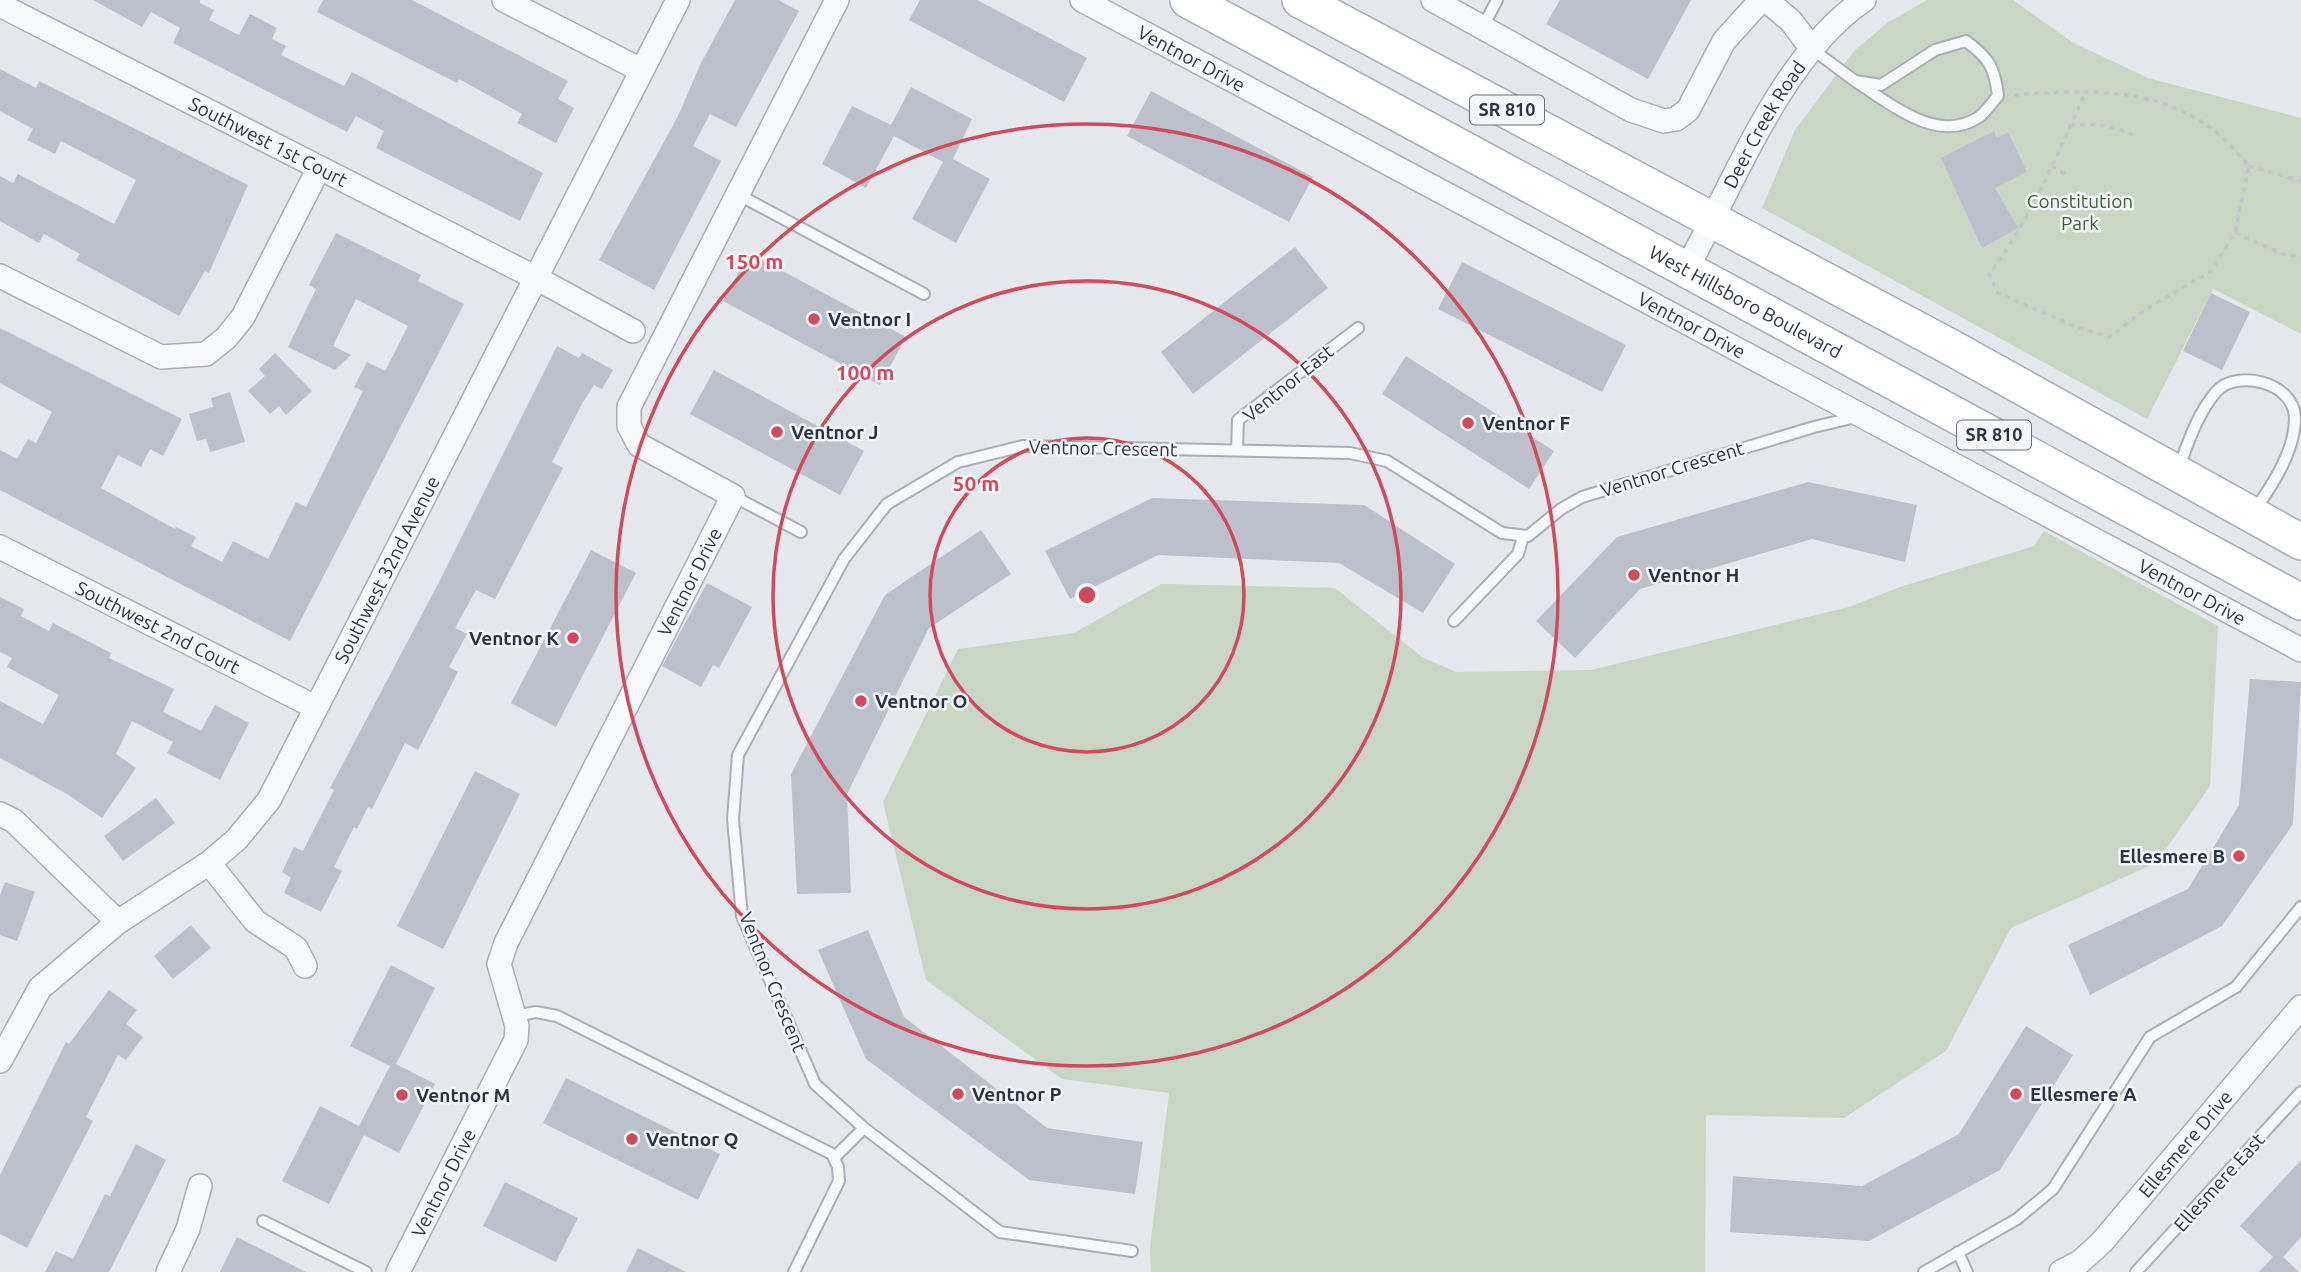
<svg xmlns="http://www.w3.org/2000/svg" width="2301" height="1272" viewBox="0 0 2301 1272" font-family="Ubuntu,sans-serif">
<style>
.green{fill:#c9d6c5}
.building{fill:#bbc0ca}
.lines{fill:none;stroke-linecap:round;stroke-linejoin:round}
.lane-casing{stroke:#a9aeb7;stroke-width:14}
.street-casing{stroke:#a9aeb7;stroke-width:26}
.primary-casing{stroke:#a3abb8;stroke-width:38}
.path{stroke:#c2c5cb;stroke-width:3.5;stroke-dasharray:5 5;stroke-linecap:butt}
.lane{stroke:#f7f8fa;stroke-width:10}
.street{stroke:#f7f8fa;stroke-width:23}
.primary{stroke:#fff;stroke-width:35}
.ring{fill:none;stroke:#d1495b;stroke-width:3.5}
.poi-dot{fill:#d1495b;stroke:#f4f6f9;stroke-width:2.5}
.labels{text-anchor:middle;stroke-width:5;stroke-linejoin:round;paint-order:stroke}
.shield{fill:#f4f6f9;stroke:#676e7b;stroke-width:2}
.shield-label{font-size:18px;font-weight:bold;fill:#2b3445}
.street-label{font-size:19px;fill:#2b3445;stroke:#f4f6f9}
.park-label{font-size:19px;fill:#3f6138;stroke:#f4f6f9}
.poi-label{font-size:19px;font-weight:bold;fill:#2b3445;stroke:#f4f6f9;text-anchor:start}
.centre{fill:#d1495b;stroke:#f4f6f9;stroke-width:3.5}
.ring-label{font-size:21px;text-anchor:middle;font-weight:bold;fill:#d1495b;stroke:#f4f6f9;stroke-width:5;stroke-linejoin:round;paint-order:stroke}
</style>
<rect width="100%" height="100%" fill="#e4e7ec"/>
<path class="green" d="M1927 0H2013L2072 42 2148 78 2301 118V334L2213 289 2147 419 1762 208 1795 130 1854 51 1887 23Z
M2044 531 2218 626 2210 786 2156 863 2011 928 1946 1051 1844 1118 1706 1115 1705 1272H1151L1150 1247 1169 1093 1062 1079 926 980 883 802 958 649 1074 633 1161 584 1335 588 1422 657 1456 672 1591 670 1849 607 1900 587 2034 546Z"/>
<path class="building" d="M93 0H200V3L214 10 209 20 239 35 250 14 277 28 272 39 286 46 281 55 344 86 352 72 543 173 520 221 376 148 384 131 356 116 347 132 173 43 180 28 151 12 142 27Z
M323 0H412L568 81 558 99 574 108 556 143 517 123 522 114 459 79 457 83 317 12Z
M735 0H778L799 11 736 127 710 114 693 146 721 161 654 290 599 260 678 116 701 63Z
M920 0H977L1087 58 1064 102 909 20Z
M1560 0H1691L1648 79 1546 24Z
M0 69 36 88 39 81 248 185 209 273 205 271 179 316 76 260 80 254 44 234 39 243 0 221V176L13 183 18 174 114 224 136 180 61 141 55 154 27 140 33 129 0 111Z
M911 87 972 119 953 159 990 179 956 243 912 219 943 162 894 136 866 188 822 164 852 106 891 125Z
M1151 91 1313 177 1289 222 1127 136Z
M1994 131 1997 138 2008 132 2027 172 1995 188 2018 228 1982 248 1941 158Z
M336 233 421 275 418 281 464 304 290 641 0 490V450L17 459 28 439 36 443 52 412 0 383V328L182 419 163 456 150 449 141 467 118 455 101 488 175 529 176 527 196 537 191 546 222 562 233 541 268 559 296 502 306 507 363 391 354 387 367 362 385 371 408 326 356 299 333 346 351 355 335 370 288 347 316 289 309 285Z
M1295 247 1328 288 1193 394 1161 352Z
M749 253 906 337 880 385 723 301Z
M1462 262 1626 345 1602 392 1438 309Z
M2211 293 2250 312 2222 370 2183 351Z
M557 346 579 358 582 353 613 370 602 389 594 385 583 402 552 462 563 468 495 599 476 590 455 628 467 634 449 667 458 672 418 750 405 743 372 809 368 807 357 829 354 827 334 867 342 871 321 912 284 893 291 878 282 872 294 847 303 851 334 790 330 788 438 584Z
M275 353 312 391 286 415 279 406 270 414 248 391 265 376 259 369Z
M1406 356 1554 451 1529 489 1382 394Z
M714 370 864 451 840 495 690 414Z
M230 392 245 442 210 452 206 439 197 441 189 414 213 407 211 398Z
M1808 482 1917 505 1905 562 1812 539 1640 589 1575 658 1536 621 1617 537Z
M1152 498 1364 505 1455 564 1423 613 1339 563 1158 555 1070 599 1045 551Z
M981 530 1011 574 929 628 847 794 851 893 797 894 791 774 885 595Z
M591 550 636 573 556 727 511 703Z
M707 583 752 607 719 668 713 665 701 687 662 666Z
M0 597 24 609 21 616 49 631 53 623 111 653 109 658 174 689 163 712 201 731 215 705 249 723 220 780 167 753 173 742 132 721 116 754 136 768 102 818 67 794 0 758V701L43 724 59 695 7 667 12 658 0 652Z
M2250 679 2301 682 2293 824 2222 926 2090 995 2068 945 2188 889 2239 805Z
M475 771 520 794 443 949 397 926Z
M156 798 175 823 123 861 104 836Z
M5 882 35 892 17 941 0 935V895Z
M191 925 211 948 173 979 154 956Z
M868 930 904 1017 1047 1128 1143 1142 1135 1194 1029 1180 866 1059 818 950Z
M391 965 435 988 396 1064 435 1084 399 1153 364 1135 329 1204 282 1181 320 1106 359 1126 390 1066 350 1046Z
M109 990 137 1010 126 1024 143 1037 126 1060 118 1055 86 1117 93 1121 27 1248 0 1234V1175L66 1042 69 1044Z
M2026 1026 2073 1055 2000 1170 1869 1241 1730 1232 1733 1176 1862 1186 1959 1134Z
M566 1078 720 1154 698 1200 543 1123Z
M136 1144 166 1160 109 1272H45L56 1251 73 1259 105 1194 110 1196Z
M2301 1160V1237L2283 1257 2299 1272H2259L2273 1257 2240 1226Z
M505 1182 578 1218 556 1262 483 1226Z
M237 1237 306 1272H220Z
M638 1248 686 1272H626Z"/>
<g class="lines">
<defs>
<path id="lane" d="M1483 27 1497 0
M1812 49 1855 81 1881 85 1935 50 1966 41C1989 58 1995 68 1998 96 1992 102 1986 112 1979 117 1937 145 1890 103 1855 81
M737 194 924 294
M1237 449 1238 420 1358 328
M2178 470C2188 443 2197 414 2216 392 2235 369 2294 381 2295 418 2295 451 2272 486 2254 511
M733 496 801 532
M1454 621 1518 554 1523 536
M514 1016 536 1012 557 1016 832 1154 838 1167 839 1181 794 1272
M864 1128 1000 1232 1132 1251
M834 1158 864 1128 815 1084 742 916 733 819 738 755 844 559 887 504 958 462 1023 446 1350 453 1387 461 1502 533 1528 536 1561 509 1582 497 1814 427 1856 417
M263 1221 366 1272
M1958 1252 1967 1272
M1924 1272 2017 1219 2053 1189 2150 1037 2236 987 2301 907
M2136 1272 2301 1092"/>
<g id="street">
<path d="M504 0 641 70"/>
<path id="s1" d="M1082 0 2301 650"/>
<path d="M1433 0 1631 110 1664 121 1676 119 1688 110 1724 41 1761 0"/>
<path d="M1766 0 1791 21 1812 49"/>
<path id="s2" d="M0 5 536 278 633 331"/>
<path id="s3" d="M1687 268C1734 183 1782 55 1864 0"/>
<path d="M0 276 161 357 206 354 226 338 243 317 319 168"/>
<path id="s4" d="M0 547 315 707"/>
<path d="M0 814 14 821 118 922"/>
<path d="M209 863 255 921 296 948 305 966"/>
<path id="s5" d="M0 1061 40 988 118 922 209 863 237 839 269 800 678 0"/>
<path d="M168 1272 188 1229 200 1186"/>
<path id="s6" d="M398 1272 516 1040 517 1026 499 964 506 943 733 496 639 445 629 426V407L837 0"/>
<path id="s7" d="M2061 1272 2080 1262 2102 1242 2301 1007"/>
</g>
<g id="primary">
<path id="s8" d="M1188 0 2301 602"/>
<path d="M1300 0 1952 348 2301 542"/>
</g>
</defs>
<use href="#lane" class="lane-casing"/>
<use href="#street" class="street-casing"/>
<use href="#primary" class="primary-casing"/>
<path class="path" d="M2014 95C2086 90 2154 85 2215 131 2228 141 2238 154 2249 166L2235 233 2211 271 2148 308 2109 337 2076 327 1998 293 1989 274C2031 219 2058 153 2086 91
M2070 126C2093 123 2113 125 2133 135
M2052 166 2068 176
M2249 166 2301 181
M2235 233 2283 254 2301 257"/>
<use href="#lane" class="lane"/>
<use href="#street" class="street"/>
<use href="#primary" class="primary"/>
</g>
<g class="ring">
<circle cx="1087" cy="595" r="157"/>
<circle cx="1087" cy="595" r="314"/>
<circle cx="1087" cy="595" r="471"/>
</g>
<g class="poi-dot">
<circle cx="814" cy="319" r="7"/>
<circle cx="1468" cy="423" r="7"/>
<circle cx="777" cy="432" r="7"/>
<circle cx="1634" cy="575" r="7"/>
<circle cx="573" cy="638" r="7"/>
<circle cx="861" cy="701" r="7"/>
<circle cx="2239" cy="856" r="7"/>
<circle cx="958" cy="1094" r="7"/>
<circle cx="2016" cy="1094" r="7"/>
<circle cx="402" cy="1095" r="7"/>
<circle cx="632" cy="1139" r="7"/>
</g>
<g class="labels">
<g class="shield">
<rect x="1470" y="95.5" width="74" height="29" rx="5"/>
<rect x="1957" y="420.5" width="74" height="29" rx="5"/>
</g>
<g class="shield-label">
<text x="1507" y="116">SR 810</text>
<text x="1994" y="441">SR 810</text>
</g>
<g class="street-label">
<text dy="7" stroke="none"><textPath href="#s1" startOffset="124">Ventnor Drive</textPath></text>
<text dy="7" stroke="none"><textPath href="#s3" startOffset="163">Deer Creek Road</textPath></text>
<text dy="7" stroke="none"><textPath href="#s2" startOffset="301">Southwest 1st Court</textPath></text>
<text dy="7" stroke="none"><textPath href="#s8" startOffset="634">West Hillsboro Boulevard</textPath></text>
<text dy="7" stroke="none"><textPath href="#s1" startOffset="691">Ventnor Drive</textPath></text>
<text transform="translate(1288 383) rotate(-39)" y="7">Ventnor East</text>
<text transform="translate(1103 448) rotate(1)" y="7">Ventnor Crescent</text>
<text transform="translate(1672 469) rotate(-17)" y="7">Ventnor Crescent</text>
<text dy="7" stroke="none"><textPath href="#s5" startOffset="640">Southwest 32nd Avenue</textPath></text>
<text dy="7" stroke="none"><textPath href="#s6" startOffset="766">Ventnor Drive</textPath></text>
<text dy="7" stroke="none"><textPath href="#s1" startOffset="1258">Ventnor Drive</textPath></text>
<text dy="7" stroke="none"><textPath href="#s4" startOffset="177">Southwest 2nd Court</textPath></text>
<text transform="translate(773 982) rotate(68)" y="7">Ventnor Crescent</text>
<text dy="7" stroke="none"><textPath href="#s7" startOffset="180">Ellesmere Drive</textPath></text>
<text transform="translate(2219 1182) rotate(-48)" y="7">Ellesmere East</text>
<text dy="7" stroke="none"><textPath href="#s6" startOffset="100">Ventnor Drive</textPath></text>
</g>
<g class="park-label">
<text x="2080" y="208">Constitution<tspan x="2080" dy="22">Park</tspan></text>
</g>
<g class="poi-label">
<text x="828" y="326">Ventnor I</text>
<text x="1482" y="430">Ventnor F</text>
<text x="791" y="439">Ventnor J</text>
<text x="1648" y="582">Ventnor H</text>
<text x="559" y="645" text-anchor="end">Ventnor K</text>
<text x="875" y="708">Ventnor O</text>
<text x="2225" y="863" text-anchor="end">Ellesmere B</text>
<text x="972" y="1101">Ventnor P</text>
<text x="2030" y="1101">Ellesmere A</text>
<text x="416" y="1102">Ventnor M</text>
<text x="646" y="1146">Ventnor Q</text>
</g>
</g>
<circle cx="1087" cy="595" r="10" class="centre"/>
<g class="ring-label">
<text x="754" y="269">150 m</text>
<text x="865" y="380">100 m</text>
<text x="976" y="491">50 m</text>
</g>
</svg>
